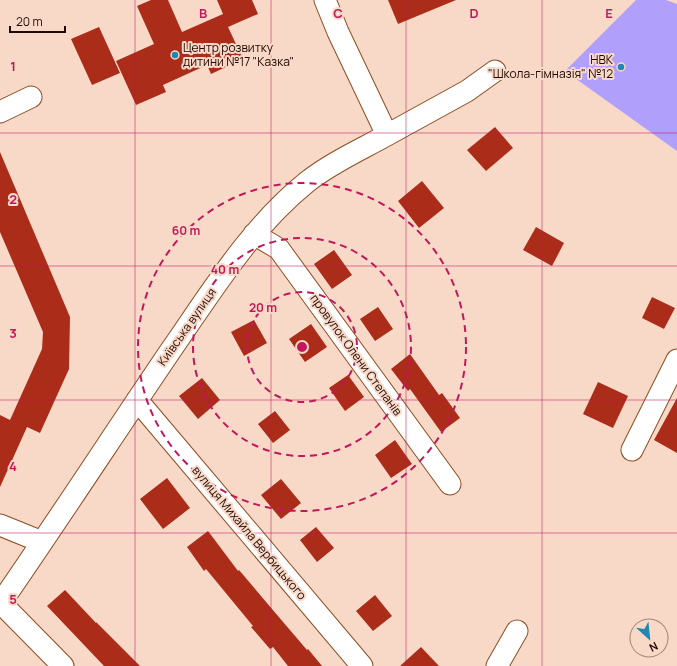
<svg xmlns="http://www.w3.org/2000/svg" width="677" height="666" viewBox="0 0 677 666" font-family="Manrope,sans-serif">
<style>
.green{fill:#b09ffb}
.building{fill:#ab2c18}
.lines{fill:none;stroke-linecap:round;stroke-linejoin:round}
.minor-casing{stroke:#8d4c21;stroke-width:23}
.minor{stroke:#fff;stroke-width:21}
.grid{fill:none;stroke:#c2185b;stroke-width:1;stroke-opacity:0.55}
.ring{fill:none;stroke:#c2185b;stroke-width:2;stroke-dasharray:7 5}
.poi-dot{fill:#2387b1;stroke:#f8d9c8;stroke-width:1.5}
.labels{text-anchor:middle;stroke-width:4;stroke-linejoin:round;paint-order:stroke}
.poi-label{font-size:12px;fill:#210800;stroke:#f8d9c8;text-anchor:start}
.street-label{font-size:12px;fill:#210800;stroke:#f8d9c8}
.grid-label{font-size:13px;text-anchor:middle;font-weight:bold;fill:#c2185b;stroke:#f8d9c8;stroke-width:4;stroke-linejoin:round;paint-order:stroke}
.centre{fill:#c2185b;stroke:#f8d9c8;stroke-width:2}
.ring-label{font-size:12px;text-anchor:middle;font-weight:bold;fill:#c2185b;stroke:#f8d9c8;stroke-width:4;stroke-linejoin:round;paint-order:stroke}
</style>
<rect width="100%" height="100%" fill="#f8d9c8"/>
<path class="green" d="M636 0H666L677 4V151L565 71Z"/>
<path class="building" d="M151 0H168L182 32 223 14 217 0H252L258 14 228 27 243 59 211 74 207 65 163 85 166 92 136 105 116 61 154 44 137 6Z
M388 0H456L398 24Z
M99 27 120 73 92 85 71 39Z
M495 127 513 148 486 171 467 150Z
M0 152 70 317 69 369 40 433 27 427 0 487V415L10 420 42 349 43 332 0 232Z
M422 181 444 208 419 228 398 201Z
M536 227 564 243 552 266 523 250Z
M334 250 352 275 332 289 314 264Z
M652 297 675 308 664 329 642 318Z
M378 307 393 329 375 341 360 319Z
M254 320 267 343 244 356 231 332Z
M311 324 327 347 305 362 289 339Z
M410 354 439 395 442 393 460 418 441 432 410 389 408 391 391 369Z
M348 375 364 397 345 411 329 388Z
M202 378 220 400 198 419 179 396Z
M598 382 628 396 613 428 583 414Z
M677 398V453L654 440Z
M275 411 290 430 273 443 258 424Z
M395 440 412 464 391 478 375 455Z
M167 478 190 508 163 529 140 499Z
M281 479 301 503 281 519 261 495Z
M316 527 334 548 317 562 300 540Z
M208 531 238 571 239 570 272 609 307 650 308 649 322 666H288L273 647 270 649 251 627 253 626 206 569 204 571 187 547Z
M65 590 96 623V622L140 666H104L47 606Z
M375 595 392 616 373 631 356 611Z
M421 647 439 666H400Z"/>
<g class="lines">
<defs>
<path id="minor" d="M0 112 31 97
M387 135 467 91 495 71
M254 234 279 249 450 484
M137 400 362 666
M632 450 677 360
M0 525 42 542
M1 603 63 666
M0 604C58 520 114 434 171 350 212 291 250 228 307 182 331 163 360 150 387 135L338 32 325 0
M497 666 517 631"/>
</defs>
<use href="#minor" class="minor-casing"/>
<use href="#minor" class="minor"/>
</g>
<path class="grid" d="M135 0V666M271 0V666M406 0V666M542 0V666M0 133H677M0 266H677M0 400H677M0 533H677"/>
<g class="ring">
<circle cx="302" cy="347" r="55"/>
<circle cx="302" cy="347" r="109"/>
<circle cx="302" cy="347" r="164"/>
</g>
<g class="poi-dot">
<circle cx="175" cy="55" r="4"/>
<circle cx="621" cy="67" r="4"/>
</g>
<g class="labels">
<g class="poi-label">
<text x="183" y="52">Центр розвитку<tspan x="183" dy="14">дитини №17 "Казка"</tspan></text>
<text x="613" y="64" text-anchor="end">НВК<tspan x="613" dy="14">"Школа-гімназія" №12</tspan></text>
</g>
<g class="street-label">
<text transform="translate(187 327) rotate(-55)" y="4">Київська вулиця</text>
<text transform="translate(356 355) rotate(54)" y="4">провулок Олени Степанів</text>
<text transform="translate(249 533) rotate(50)" y="4">вулиця Михайла Вербицького</text>
</g>
</g>
<g class="grid-label">
<text x="203" y="18">B</text>
<text x="338" y="18">C</text>
<text x="474" y="18">D</text>
<text x="609" y="18">E</text>
<text x="13" y="71">1</text>
<text x="13" y="204">2</text>
<text x="13" y="338">3</text>
<text x="13" y="471">4</text>
<text x="13" y="604">5</text>
</g>
<circle cx="302" cy="347" r="6" class="centre"/>
<g class="ring-label">
<text x="186" y="235">60 m</text>
<text x="225" y="274">40 m</text>
<text x="263" y="312">20 m</text>
</g>
<g transform="translate(649 638) rotate(153)"><circle r="19" fill="#f8d9c8" stroke="#a28578"/>
<path d="M0-3L7 15L0 10L-7 15Z" fill="#2387b1"/>
<text y="-6" font-size="11" font-weight="bold" text-anchor="middle" fill="#210800">N</text>
</g>
<path d="M10 26v6h55v-6" fill="none" stroke="#210800" stroke-width="2"/>
<text x="16" y="26" font-size="12" fill="#210800" stroke="#f8d9c8" stroke-width="3" paint-order="stroke">20 m</text>
</svg>
